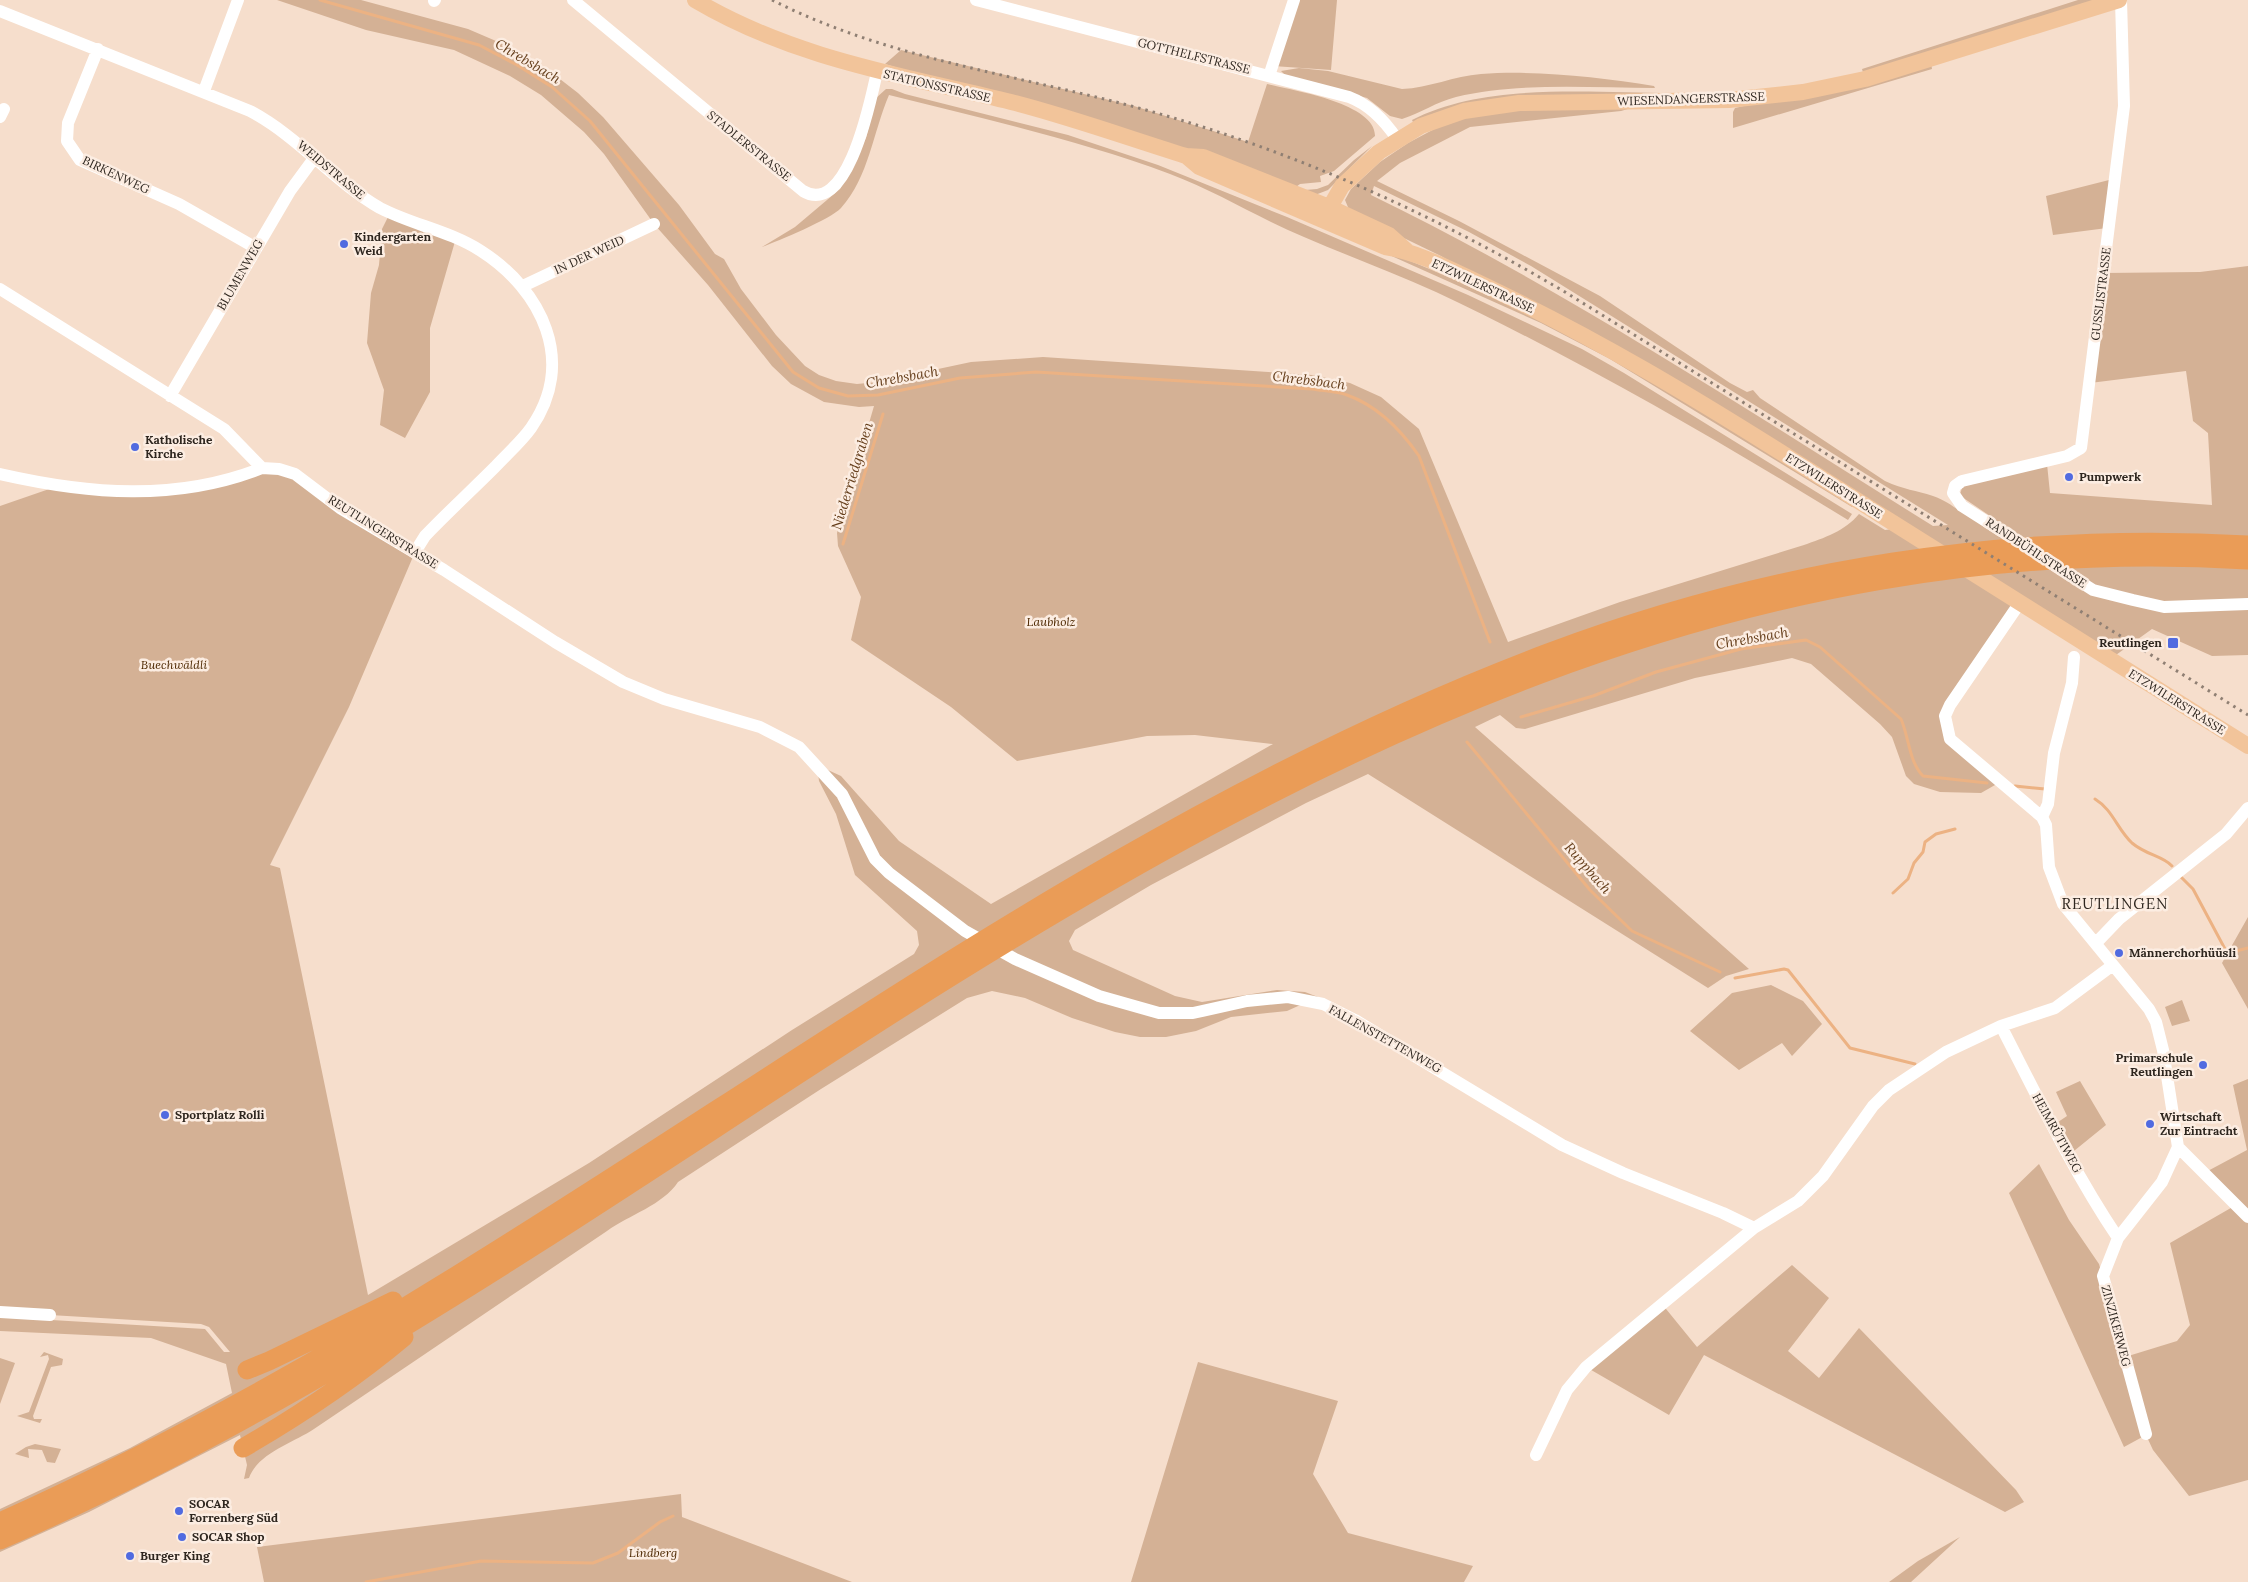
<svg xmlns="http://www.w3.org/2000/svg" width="2248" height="1582" viewBox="0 0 2248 1582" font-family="Lora,serif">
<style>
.green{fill:#d4b195;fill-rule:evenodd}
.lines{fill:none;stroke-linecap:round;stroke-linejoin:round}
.stream{stroke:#ecb283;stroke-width:3}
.minor{stroke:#fff;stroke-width:12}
.major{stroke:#f2c49a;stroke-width:16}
.highway{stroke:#ea9c57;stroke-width:19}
.rail{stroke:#8f7f73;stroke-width:3;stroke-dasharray:2.5 5;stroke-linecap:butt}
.poi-dot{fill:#516be0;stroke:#fcede2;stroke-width:2}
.labels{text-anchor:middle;stroke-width:5;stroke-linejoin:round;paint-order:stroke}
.street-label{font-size:12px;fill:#2e261f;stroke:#fcede2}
.poi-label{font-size:12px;font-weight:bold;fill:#2e261f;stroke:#fcede2;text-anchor:start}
.park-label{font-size:12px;font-style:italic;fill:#4d2801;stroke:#fcede2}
.water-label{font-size:14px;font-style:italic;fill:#663f1c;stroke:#fcede2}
.quarter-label{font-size:15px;letter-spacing:1px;fill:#2e261f;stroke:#fcede2}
</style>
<rect width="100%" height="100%" fill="#f6decc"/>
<path class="green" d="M277 0H361L468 29 510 47 547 69 578 93 603 117 679 205 715 254 724 259 741 289 776 335 805 366 819 375 836 381 857 384 877 382 971 362 1043 357 1312 375 1350 383 1381 397 1419 429 1508 642 1620 602 1804 545C1824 538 1845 531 1859 514L1885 530 1901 528 1441 256 1350 212 1345 200 1351 189 1380 162 1408 143 1440 126 1481 112 1638 106 1621 111 1470 127 1400 163 1377 181 1459 221 1600 296 1730 383 1747 392 1753 390 1760 398 1885 481C1904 490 1916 490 1933 496 1959 505 1963 522 1993 518L1962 497 1960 494 1963 485 2047 464 2050 493 2212 505 2208 433 2193 421 2186 371 2090 383 2104 273 2200 272 2248 266V655L2212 656 2152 629 2109 660 2019 604 1950 705 1946 728 2002 781 1981 793 1940 792 1914 784 1906 776 1892 737 1880 724 1811 664 1792 658 1695 678 1525 729 1516 728 1500 715 1475 727 1749 969 1726 976 1708 988 1368 774 1306 803 1151 885 1075 930 1069 941 1073 950 1175 996 1202 1002 1277 990 1305 992 1318 997 1287 1011 1231 1017 1196 1031 1166 1037H1140L1115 1032 1072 1018 1025 998 992 991 967 998 821 1089 678 1182C663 1205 629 1215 607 1231 509 1297 412 1363 314 1429 293 1443 258 1453 249 1478L244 1479 247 1465 240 1435 89 1512 0 1552V1509L130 1448 232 1393 226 1364 151 1338 0 1331V1317L205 1329 224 1352H230L209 1327 201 1324 0 1312V506L55 487 138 491 279 469 415 552 349 707 270 865 280 868 368 1295 589 1163 792 1030 914 954 919 945 917 931 855 875 836 814 819 781 817 765 841 776 899 841 991 904 1273 744 1195 735 1147 736 1017 761 951 707 851 640 861 597 838 546 837 533 874 406 859 407 824 402 791 384 772 366 708 285 654 224 604 154 584 132 541 95 510 76 454 50 366 30ZM1374 186 1469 232 1531 266 1948 525 1933 526C1748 411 1567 290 1371 195Z
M1294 0H1337L1331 70 1273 66Z
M2078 0H2119L1865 79 1862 69Z
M901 50 1134 106 1248 142 1267 84C1291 90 1376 103 1375 136L1334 171 1320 176 1321 182 1300 184 1293 189 885 64Z
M1931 63 1932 69 1733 128V112L1735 108Z
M1299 68 1328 71 1402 89C1429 88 1454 76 1481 74 1535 70 1600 77 1654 86L1655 88C1590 88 1520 82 1456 97 1436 102 1421 113 1402 119L1390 116 1367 98 1285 75 1281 71Z
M886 89H892L905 94 1068 135 1158 165 1287 217 1468 295 1582 349 1624 373 1852 514 1848 520C1714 438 1578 359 1436 292 1392 272 1348 256 1304 237 1258 218 1216 191 1170 174 1079 140 984 119 889 95 873 132 869 177 841 208 831 219 778 241 762 247L795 227 840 189 866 138 876 98Z
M1672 93 1413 122 1412 120C1485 82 1591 93 1672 93Z
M1372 146 1328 190 1315 195 1305 190 1317 189 1328 185 1354 160Z
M2113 179 2107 228 2053 235 2046 196Z
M390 213 456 238 430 328V392L405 438 380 425 384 390 367 343 371 293 379 265 382 229Z
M1376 249C1416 261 1454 280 1492 297 1619 355 1735 432 1854 506L1852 507 1610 359 1541 323Z
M2248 917V1009L2222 963Z
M1771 985 1803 1001 1822 1024 1792 1056 1782 1043 1739 1070 1690 1031 1732 993Z
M2182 1000 2190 1021 2172 1026 2165 1007Z
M2248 1079V1480L2189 1496 2153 1450 2146 1435 2124 1447 2009 1193 2039 1164 2069 1220 2099 1264 2125 1357 2177 1341 2190 1325 2170 1243 2236 1205 2204 1173 2247 1150 2233 1085Z
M2080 1081 2106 1125 2069 1155 2052 1126 2067 1116 2056 1092Z
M1792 1265 1829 1298 1788 1351 1819 1378 1859 1328 2016 1490 2024 1502 2005 1512 1704 1355 1669 1415 1586 1367 1662 1304 1697 1347Z
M44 1352 63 1359 62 1365 51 1367 33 1416 34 1419H42L40 1423 17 1416 29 1412 49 1359 48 1355 40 1357Z
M0 1358 15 1363 0 1404Z
M1198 1362 1338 1401 1313 1474 1348 1533 1473 1566 1464 1582H1131Z
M35 1444 61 1449 55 1463 47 1462 42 1450 28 1449 29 1458 15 1454 26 1447Z
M681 1494 682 1517 852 1582H264L257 1547Z
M1960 1537 1911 1582H1889L1918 1561Z"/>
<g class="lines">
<path class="stream" d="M320 0 479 45 517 65 552 87 590 121 793 372 819 388 848 396 878 395 960 378 1036 372 1312 389C1323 391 1336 391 1347 395 1378 406 1401 430 1419 456L1490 642
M843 544 883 414
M1521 717 1593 696 1656 672 1741 649 1806 640 1820 647 1901 719C1909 737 1909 762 1923 776L1987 783
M1467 742 1590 890 1632 931 1720 972
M2015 786 2045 789
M2095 799C2113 810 2117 829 2132 843 2146 855 2163 856 2172 866
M2181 877 2193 889 2225 949 2236 951 2248 948
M1893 893 1908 879 1914 863 1923 852 1925 842 1936 834 1955 829
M1735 978 1784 969 1788 970 1850 1048 1915 1064
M366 1582 481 1561 593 1563 618 1553 660 1522 673 1516"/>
<path class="minor" d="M573 0 803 191C848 218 871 98 877 72
M976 0 1349 97C1370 105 1385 121 1397 139
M434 1 435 0
M0 11 250 111C299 137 333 181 380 208 413 225 450 231 481 251 542 290 577 362 531 428 521 442 507 454 495 467 472 490 448 512 425 536L415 552
M98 49 68 123 67 141 80 160 179 204 256 248
M1269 76 1294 0
M204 91 238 0
M0 117 4 109
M523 286 654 224
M0 289 224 429 262 468 279 469 295 474 340 508 444 570 555 642 623 682 664 699 760 727 799 747 842 794 875 859 889 873 965 931 1015 959 1099 996 1159 1013H1193L1247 1001 1288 997 1323 1004 1355 1020 1562 1145 1623 1173 1723 1213 1754 1228
M170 396 290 191 315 157
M0 474C88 494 176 502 262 468
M2028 548 1962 506 1953 493 1955 486 1962 481 2067 456 2081 448 2124 106 2121 0
M2046 560 2093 590 2133 600 2164 607 2248 604
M2019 604 1950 705 1945 716 1950 739 2042 817 2046 825 2049 867 2063 904 2149 1009 2156 1022 2163 1050 2178 1147 2248 1217
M2042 817 2048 804 2054 753 2072 683 2074 657
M2096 943 2119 919 2226 834 2248 808
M2001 1026C2038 1098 2073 1171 2118 1238
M0 1312 50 1315
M2146 1434 2103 1276 2118 1238 2162 1182 2178 1147
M1536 1455 1567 1390 1586 1367 1754 1228 1798 1201 1823 1176 1873 1106 1889 1090 1946 1052 2001 1026 2055 1008 2113 965"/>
<path class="major" d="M695 0C795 59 901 75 1011 102 1070 117 1128 138 1186 156L1203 157 1329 207 1389 235 1407 251
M1186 156 1199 167 1385 247C1423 253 1457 273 1492 289 1597 339 1695 398 1793 460 1944 556 2096 651 2248 746
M1323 219 1342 186 1379 152 1421 126 1464 111 1519 103 1729 100 1803 92 1865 79 2119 0"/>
<path class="highway" d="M247 1370 269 1361 393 1301
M243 1448C300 1415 354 1379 404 1337
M0 1522C160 1450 313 1365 462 1272 817 1053 1154 801 1548 653 1771 569 2010 531 2248 545
M0 1540C319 1402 603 1198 895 1012 1309 749 1742 528 2248 560"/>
<path class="rail" d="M772 0C886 58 1013 74 1135 107 1287 148 1430 212 1565 292L2248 715"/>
</g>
<g class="poi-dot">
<circle cx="344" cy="244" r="5"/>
<circle cx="135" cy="447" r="5"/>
<circle cx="2069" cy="477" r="5"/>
<rect x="2167" y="637" width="12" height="12" rx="2.5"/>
<circle cx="2119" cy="953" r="5"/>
<circle cx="2203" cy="1065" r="5"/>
<circle cx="165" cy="1115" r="5"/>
<circle cx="2150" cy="1124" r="5"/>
<circle cx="179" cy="1511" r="5"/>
<circle cx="182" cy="1537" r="5"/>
<circle cx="130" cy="1556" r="5"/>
</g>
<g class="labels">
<g class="street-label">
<text transform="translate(1194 56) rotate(14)" y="4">GOTTHELFSTRASSE</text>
<text transform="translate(937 86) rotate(13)" y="4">STATIONSSTRASSE</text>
<text transform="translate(1691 99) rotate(-2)" y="4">WIESENDANGERSTRASSE</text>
<text transform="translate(749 146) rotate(39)" y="4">STADLERSTRASSE</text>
<text transform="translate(331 170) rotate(40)" y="4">WEIDSTRASSE</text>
<text transform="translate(116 175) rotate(25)" y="4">BIRKENWEG</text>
<text transform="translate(589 255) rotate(-25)" y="4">IN DER WEID</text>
<text transform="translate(240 275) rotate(-60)" y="4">BLUMENWEG</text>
<text transform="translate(1483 286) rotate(25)" y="4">ETZWILERSTRASSE</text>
<text transform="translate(2101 294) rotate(-83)" y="4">GUSSLISTRASSE</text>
<text transform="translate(1834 486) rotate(32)" y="4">ETZWILERSTRASSE</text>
<text transform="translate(383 532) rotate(32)" y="4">REUTLINGERSTRASSE</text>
<text transform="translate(2036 553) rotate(33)" y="4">RANDBÜHLSTRASSE</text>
<text transform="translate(2177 702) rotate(32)" y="4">ETZWILERSTRASSE</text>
<text transform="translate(1385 1039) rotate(29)" y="4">FALLENSTETTENWEG</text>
<text transform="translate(2057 1133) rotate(61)" y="4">HEIMRÜTIWEG</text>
<text transform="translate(2116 1326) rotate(75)" y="4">ZINZIKERWEG</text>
</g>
<g class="poi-label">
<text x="354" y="241">Kindergarten<tspan x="354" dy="14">Weid</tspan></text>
<text x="145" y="444">Katholische<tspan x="145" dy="14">Kirche</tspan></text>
<text x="2079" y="481">Pumpwerk</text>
<text x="2162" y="647" text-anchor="end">Reutlingen</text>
<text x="2129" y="957">Männerchorhüüsli</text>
<text x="2193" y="1062" text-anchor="end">Primarschule<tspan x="2193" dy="14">Reutlingen</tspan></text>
<text x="175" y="1119">Sportplatz Rolli</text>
<text x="2160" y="1121">Wirtschaft<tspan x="2160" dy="14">Zur Eintracht</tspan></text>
<text x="189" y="1508">SOCAR<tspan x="189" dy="14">Forrenberg Süd</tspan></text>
<text x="192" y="1541">SOCAR Shop</text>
<text x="140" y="1560">Burger King</text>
</g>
<g class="park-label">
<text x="1051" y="626">Laubholz</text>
<text x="174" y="669">Buechwäldli</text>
<text x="653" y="1557">Lindberg</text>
</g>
<g class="water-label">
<text transform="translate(528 61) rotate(31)" y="5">Chrebsbach</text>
<text transform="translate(902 377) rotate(-10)" y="5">Chrebsbach</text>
<text transform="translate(1309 380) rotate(7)" y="5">Chrebsbach</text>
<text transform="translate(852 476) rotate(-73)" y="5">Niederriedgraben</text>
<text transform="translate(1752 638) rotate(-10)" y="5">Chrebsbach</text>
<text transform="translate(1588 868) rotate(49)" y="5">Ruppbach</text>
</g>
<g class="quarter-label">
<text x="2115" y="909">REUTLINGEN</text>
</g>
</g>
</svg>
